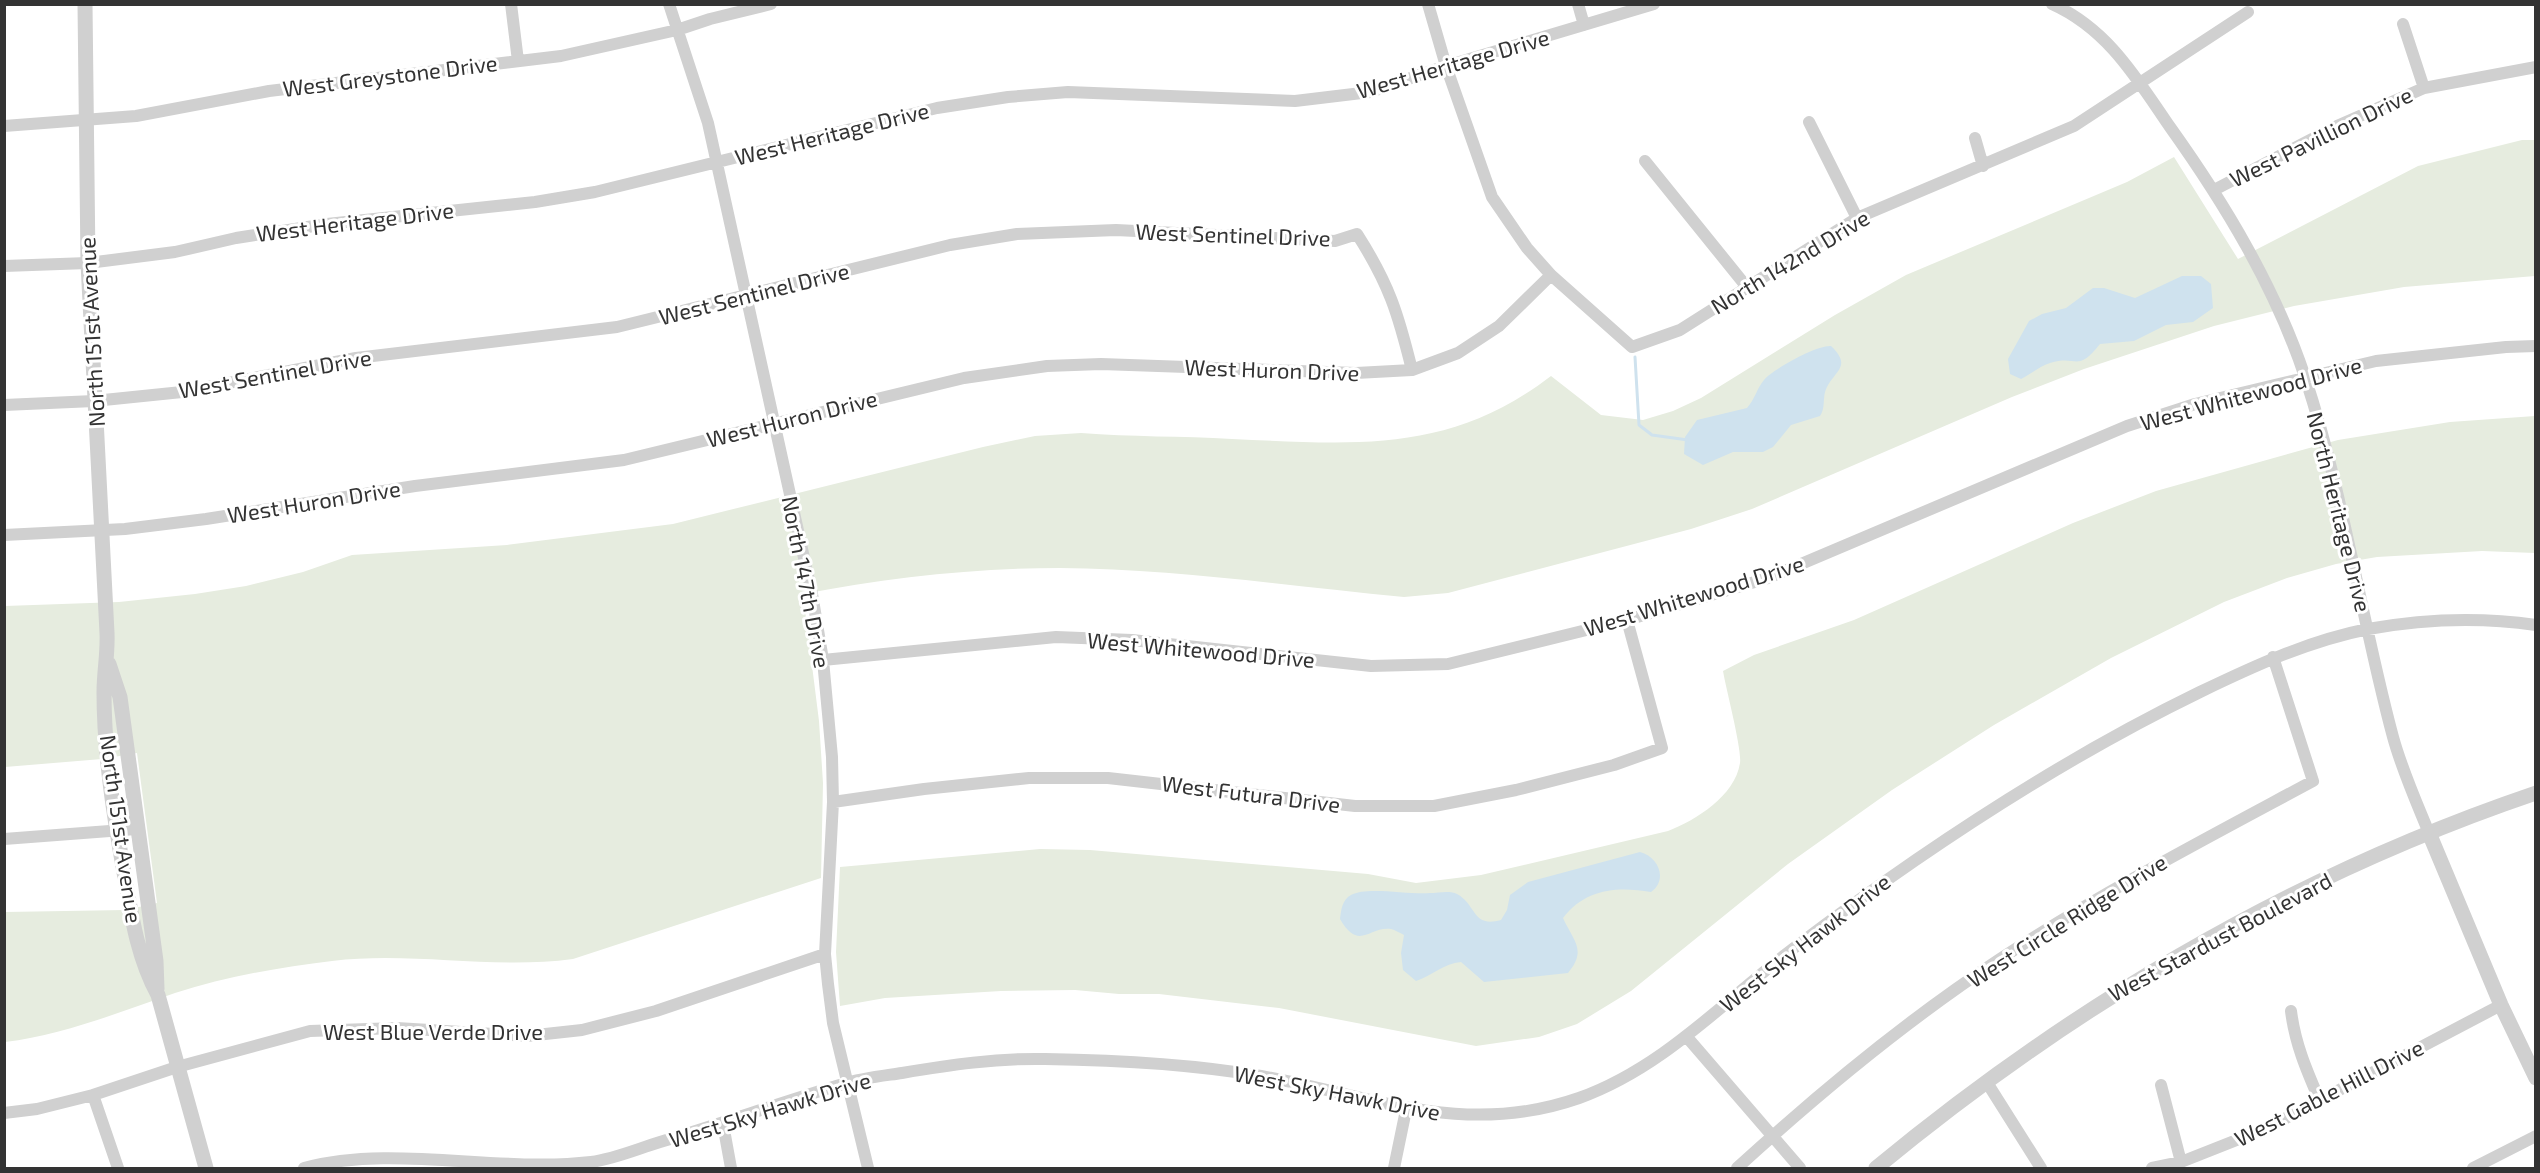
<svg xmlns="http://www.w3.org/2000/svg" width="2540" height="1173" viewBox="0 0 2540 1173" font-family="'Exo 2',sans-serif">
<style>
.green{fill:#e6ecdf}
.water{fill:#cfe2ee}
.lines{fill:none;stroke-linecap:round;stroke-linejoin:round}
.stream{stroke:#cfe2ee;stroke-width:3}
.minor{stroke:#d0d0d0;stroke-width:12}
.tertiary{stroke:#d0d0d0;stroke-width:15}
.labels{text-anchor:middle;stroke-width:6;stroke-linejoin:round;paint-order:stroke}
.street-label{font-size:22px;fill:#333;stroke:#fff}
</style>
<rect width="100%" height="100%" fill="#fff"/>
<path class="green" d="M2522 140H2535V276L2404 287 2294 306 2214 326 2084 369 2012 397 1752 509 1691 529 1448 593 1404 597C1290 586 1175 569 1060 568 975 568 886 578 803 594L819 721 823 783 821 878 573 959C492 970 412 951 332 961 280 967 225 977 175 993 120 1012 63 1035 5 1042V912L125 910 157 903 137 753 102 759 5 767V606L119 602 195 594 246 586 303 572 352 555 507 545 673 524 983 447 1035 436 1081 433C1131 437 1182 436 1232 439 1353 444 1448 455 1551 376L1601 415 1643 420 1673 411 1701 398 1835 315 1906 275 2127 182 2174 157 2238 259 2418 166Z
M2535 416V553L2482 551 2377 557 2336 564 2287 578 2224 602 2111 658 1994 725 1892 790 1788 864 1631 991 1577 1024 1539 1037 1476 1046 1279 1008 1159 994H1119L1075 990 1001 991 885 998 840 1006 836 952 840 867 1040 849 1090 850 1368 874 1416 883 1481 875 1668 831C1696 820 1735 796 1740 763 1742 749 1726 689 1723 671L1754 655 1854 620 2073 523 2156 491 2338 440 2450 422Z"/>
<path class="water" d="M2182 276H2201L2211 284 2213 308 2193 322 2166 325 2134 341 2100 344C2076 374 2078 354 2050 363 2040 366 2031 374 2021 379L2010 374 2008 359 2029 321 2042 314 2066 308 2093 288H2104L2135 298Z
M1831 346C1854 368 1832 371 1825 392 1823 400 1825 409 1820 416L1791 425 1773 447 1763 452H1733L1703 465 1684 454 1685 437 1697 420 1747 408C1755 399 1757 388 1764 380 1775 368 1817 345 1831 346Z
M1640 852C1659 857 1668 880 1651 892 1617 886 1585 889 1563 918 1574 942 1587 950 1568 973L1484 982 1461 962C1444 963 1432 976 1416 981L1403 970 1401 953 1404 935C1400 933 1395 930 1391 929 1369 926 1359 952 1340 919 1341 910 1342 900 1351 895 1366 886 1410 895 1430 893 1438 893 1450 890 1457 894 1477 905 1472 928 1501 920L1507 910 1510 895 1528 882Z"/>
<g class="lines">
<path class="stream" d="M1635 357 1639 425 1652 435 1688 440"/>
<path class="minor" d="M511 4 518 61
M669 4 708 123 812 594 823 660 832 757 833 802 825 954 828 984 833 1023 868 1168
M1428 4 1446 66 1492 197 1527 248 1551 275 1632 347 1680 330 1857 218 2074 126 2248 12
M1578 4 1584 25
M2052 4C2108 29 2137 79 2170 127 2225 204 2275 287 2305 377 2344 495 2361 618 2393 737 2402 770 2416 801 2429 833
M2403 24 2424 88
M1809 122 1857 218
M4 126 136 116 269 91 561 56 677 30 710 19 771 4
M1975 138 1983 166
M1645 161 1746 286
M2214 190 2337 126 2424 88 2536 67
M4 266 88 263 175 252 236 238 327 224 535 202 595 192 937 108 1008 97 1068 92 1295 101 1370 92 1446 66 1654 4
M4 405 94 401 182 392 356 358 617 327 950 245 1017 234 1116 230 1335 241 1357 234C1389 284 1398 313 1412 370
M4 535 125 529 206 519 415 486 624 460 964 378 1047 366 1101 364 1356 373 1412 370 1458 353 1499 326 1551 275
M823 660 1056 637 1132 640 1371 666 1448 664 1627 620 1768 578 2127 426 2195 404 2376 361 2506 347 2536 346
M833 802 924 789 1029 778H1108L1355 806H1434L1516 790 1614 765 1662 748 1627 620
M4 839 136 829
M2291 1011C2295 1043 2306 1069 2319 1099
M1686 1036 1800 1168
M1986 1081 2041 1168
M2161 1085 2181 1162
M93 1095 118 1168
M4 1113 37 1109 93 1095 177 1067 310 1031 397 1028 527 1036 582 1030 656 1011 825 954
M723 1124 731 1168
M304 1168C393 1144 497 1173 591 1162 614 1159 637 1149 660 1142 721 1124 782 1102 843 1084 862 1078 882 1076 902 1073 949 1065 997 1058 1045 1059 1116 1060 1191 1064 1261 1076 1372 1096 1465 1138 1579 1098 1663 1068 1724 1001 1794 948 1922 851 2056 762 2200 692 2254 666 2308 641 2368 629 2423 619 2481 617 2536 625
M1394 1168 1406 1110
M1737 1168C1819 1093 1907 1020 2000 959 2101 893 2207 838 2313 781L2273 657
M2152 1168 2181 1162 2267 1128 2501 1005
M2473 1168 2536 1136"/>
<path class="tertiary" d="M85 4 88 263 107 633C108 653 104 672 104 692 104 754 114 817 125 878 132 919 138 958 158 995L206 1168
M109 664 120 697 156 961 157 989
M2429 833 2501 1005 2536 1078
M1876 1168C2072 1006 2294 875 2536 793"/>
</g>
<g class="labels">
<g class="street-label">
<text transform="translate(1453 64) rotate(-16)" y="8">West Heritage Drive</text>
<text transform="translate(390 76) rotate(-7)" y="8">West Greystone Drive</text>
<text transform="translate(832 134) rotate(-14)" y="8">West Heritage Drive</text>
<text transform="translate(2321 137) rotate(-26)" y="8">West Pavillion Drive</text>
<text transform="translate(355 222) rotate(-7)" y="8">West Heritage Drive</text>
<text transform="translate(1233 235) rotate(2)" y="8">West Sentinel Drive</text>
<text transform="translate(1790 262) rotate(-31)" y="8">North 142nd Drive</text>
<text transform="translate(754 294) rotate(-14)" y="8">West Sentinel Drive</text>
<text transform="translate(92 332) rotate(-93)" y="8">North 151st Avenue</text>
<text transform="translate(1272 370) rotate(2)" y="8">West Huron Drive</text>
<text transform="translate(275 374) rotate(-10)" y="8">West Sentinel Drive</text>
<text transform="translate(2251 394) rotate(-15)" y="8">West Whitewood Drive</text>
<text transform="translate(792 419) rotate(-14)" y="8">West Huron Drive</text>
<text transform="translate(314 502) rotate(-9)" y="8">West Huron Drive</text>
<text transform="translate(2339 512) rotate(76)" y="8">North Heritage Drive</text>
<text transform="translate(806 582) rotate(79)" y="8">North 147th Drive</text>
<text transform="translate(1694 596) rotate(-17)" y="8">West Whitewood Drive</text>
<text transform="translate(1201 650) rotate(5)" y="8">West Whitewood Drive</text>
<text transform="translate(1251 794) rotate(7)" y="8">West Futura Drive</text>
<text transform="translate(121 829) rotate(82)" y="8">North 151st Avenue</text>
<text transform="translate(2067 921) rotate(-32)" y="8">West Circle Ridge Drive</text>
<text transform="translate(2220 937) rotate(-28)" y="8">West Stardust Boulevard</text>
<text transform="translate(1805 943) rotate(-38)" y="8">West Sky Hawk Drive</text>
<text x="433" y="1040">West Blue Verde Drive</text>
<text transform="translate(1337 1093) rotate(11)" y="8">West Sky Hawk Drive</text>
<text transform="translate(2329 1093) rotate(-27)" y="8">West Gable Hill Drive</text>
<text transform="translate(770 1110) rotate(-17)" y="8">West Sky Hawk Drive</text>
</g>
</g>
<rect width="2540" height="1173" fill="none" stroke="#333333" stroke-width="12"/>
</svg>
